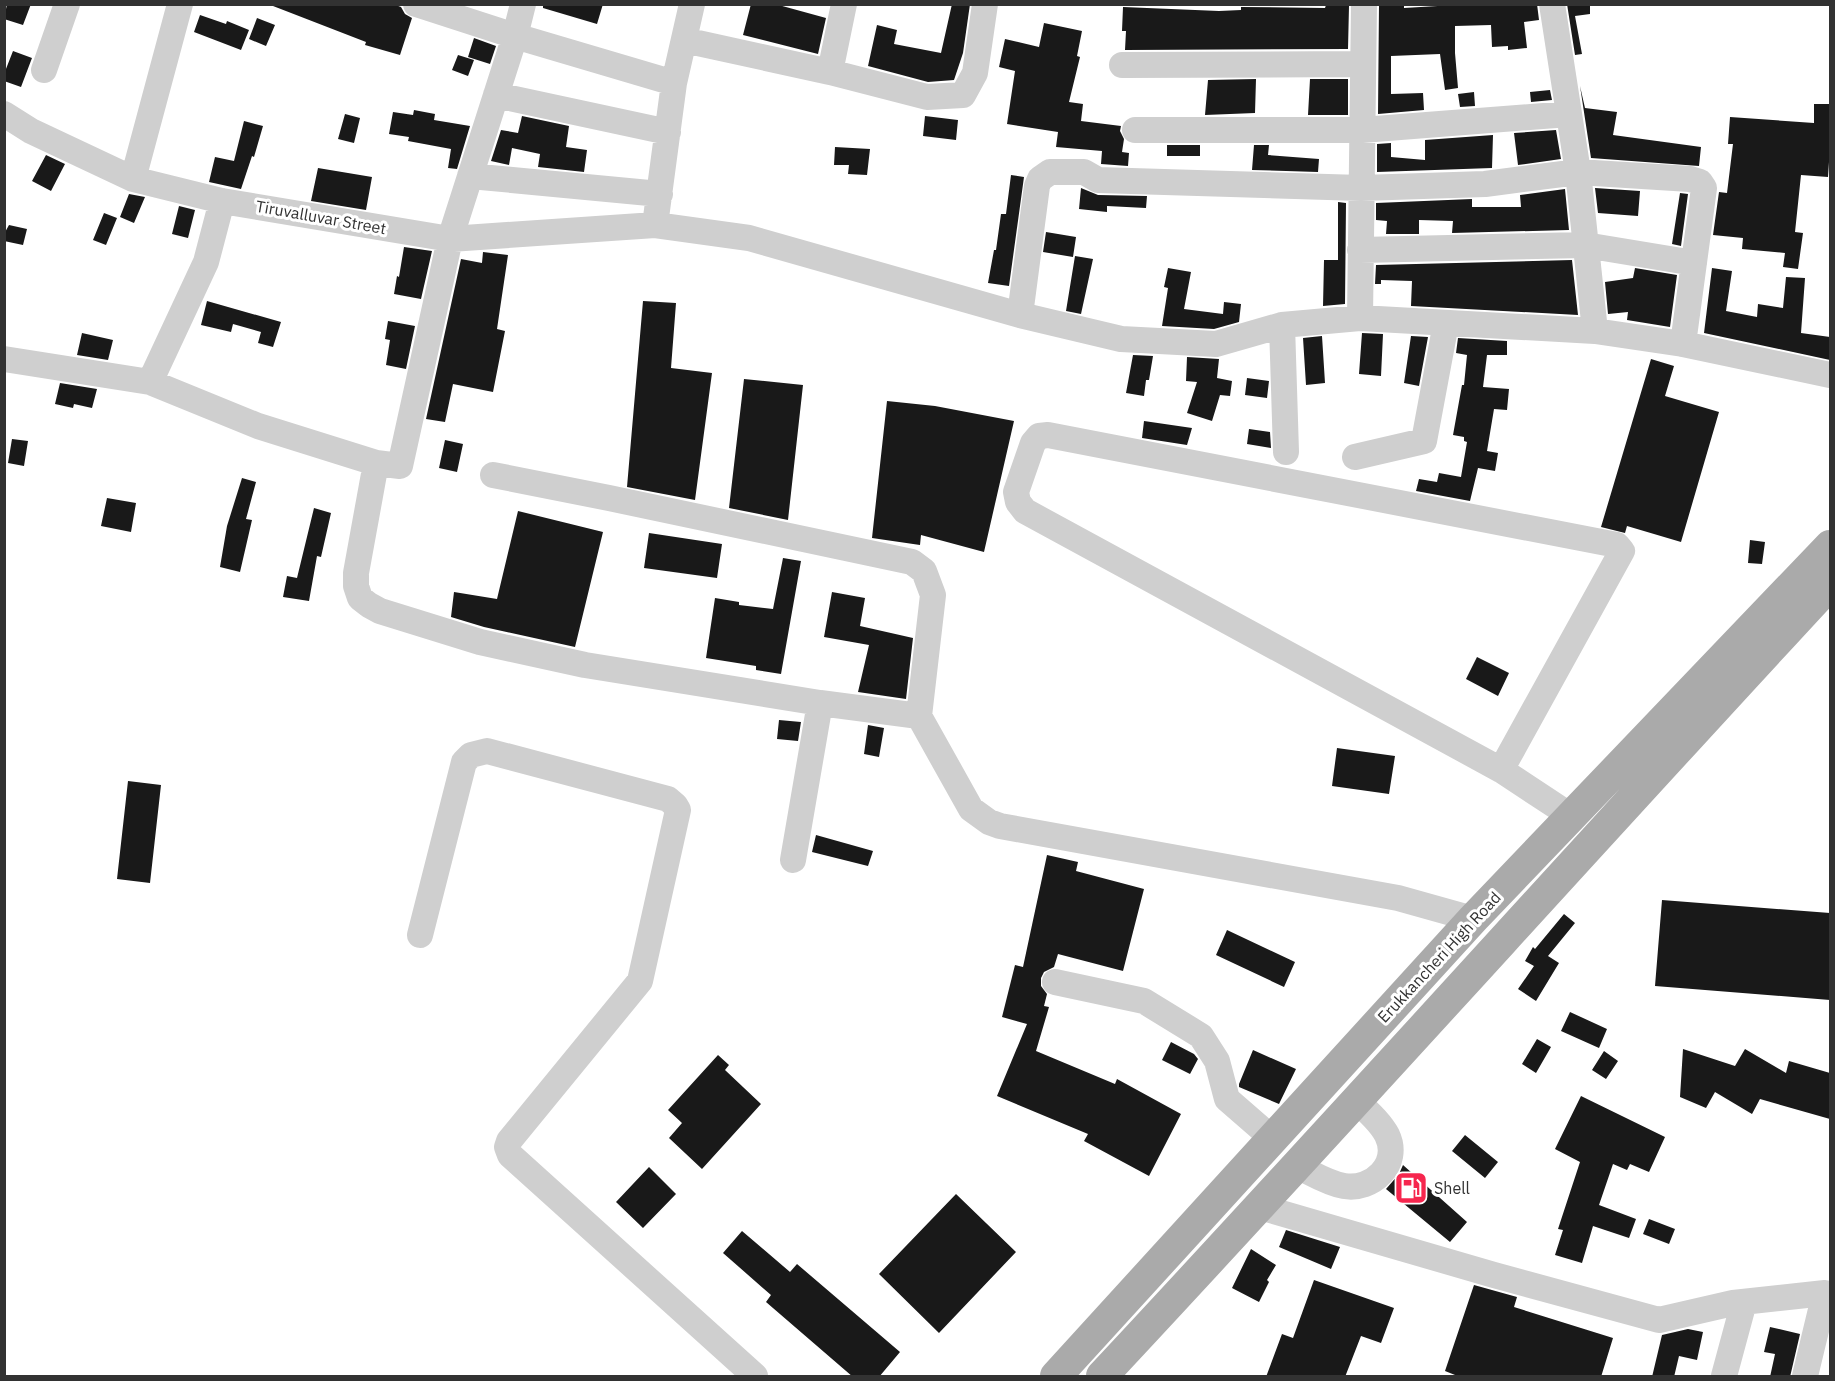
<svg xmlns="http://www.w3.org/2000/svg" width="1835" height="1381" viewBox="0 0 1835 1381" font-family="'IBM Plex Sans',sans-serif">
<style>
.building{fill:#191919}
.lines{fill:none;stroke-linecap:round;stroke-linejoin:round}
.minor{stroke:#cfcfcf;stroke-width:26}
.major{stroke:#aaa;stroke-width:32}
.labels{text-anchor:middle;stroke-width:6;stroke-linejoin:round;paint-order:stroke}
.street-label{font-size:16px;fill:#323232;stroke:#fff}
.poi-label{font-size:16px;fill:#323232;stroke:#fff;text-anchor:start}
</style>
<rect width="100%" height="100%" fill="#fff"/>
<path class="building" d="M7 4H31L23 25 4 19Z
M273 4H393L401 7 405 14 412 18 400 55 365 45 366 42 273 6Z
M543 4H603L597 24 543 8Z
M751 4H775L826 18 818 54 743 35Z
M952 4H970L963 53 954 80 928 82 868 66 877 25 897 30 894 44 941 53Z
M1379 4H1404V8L1471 4H1537L1539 20 1524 22 1527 48 1508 50V46L1492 47 1491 25 1455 26V53L1458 88 1445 90 1440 54 1391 56V94L1423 93 1424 110 1378 114Z
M1567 4H1590V14L1575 16 1582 54 1575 55Z
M1326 5 1349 6 1348 49 1125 50 1126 31H1122L1123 7 1219 11 1241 10V7L1325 8Z
M200 15 226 24 227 21 249 30 241 50 194 32Z
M257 18 275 25 266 46 249 39Z
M1044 23 1082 31 1077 56 1080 57 1069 102 1083 104 1081 121 1121 126 1120 131 1124 139 1122 152 1129 153 1128 166 1101 164 1102 151 1056 147 1058 132 1007 124 1015 71 999 67 1005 39 1039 47Z
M474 38 496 46 490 64 468 57Z
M13 51 32 58 21 87 4 81V74Z
M458 55 474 60 468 76 452 70Z
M1256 79 1255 113 1205 115 1208 80Z
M1310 79H1348V115H1308Z
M1580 86 1585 108 1617 112 1613 135 1701 147 1699 166 1591 158Z
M1550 90 1552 100 1531 102 1530 92Z
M1474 92 1475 106 1460 107 1458 94Z
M1814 104H1830V147L1828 177 1801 175 1795 232 1803 233 1798 269 1783 267 1785 253 1742 249 1743 238 1713 235 1719 192 1727 193 1733 144H1728L1730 117 1814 123Z
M414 110 435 114 434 120 470 126 457 169 448 168 451 149 408 141 409 137 389 134 393 112 413 115Z
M345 114 360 118 354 143 338 139Z
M522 116 569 126 566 147 587 150 584 172 538 167 540 154 512 148 509 165 491 161 501 130 518 133Z
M925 116 958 120 956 140 923 136Z
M244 121 263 126 254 157 252 156 241 189 209 182 215 157 234 161Z
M1556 130 1561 159 1518 165 1514 133Z
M1493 135 1492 168 1377 172V144L1391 143V157L1425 160V140Z
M1167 145H1200V156H1167Z
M1254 145H1269L1268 155 1319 159 1318 172 1252 170Z
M835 147 870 149 867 175 848 174 849 165H834Z
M46 155 65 164 51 191 32 181Z
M318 168 372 177 366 210 311 201Z
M1011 175 1024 177 1009 286 988 283 994 250H996L1001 214H1006Z
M1081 188 1098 195 1147 196 1146 208 1107 206V212L1079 209Z
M1595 188 1640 191 1638 216 1598 213Z
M1565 189 1569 230 1452 233 1453 221 1419 220V234H1386L1387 221 1376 220V203L1472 199V207H1521L1520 195Z
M1680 193 1688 194 1681 246 1672 244Z
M129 194 145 197 134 223 120 217Z
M1338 202 1346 203 1345 304 1323 306 1324 260H1338Z
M179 206 195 210 188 238 172 234Z
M104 213 117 218 106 245 93 240Z
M9 225 27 229 23 245 4 241V234Z
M1046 232 1076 237 1073 257 1043 252Z
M404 247 432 251 421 299 394 294 397 276 399 277Z
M483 252 508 255 497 329 505 331 493 392 453 384 445 422 426 419 461 259 482 263Z
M1075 256 1093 259 1081 314 1066 311Z
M1572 260 1578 315 1411 306 1412 281 1381 280V284H1375L1376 265Z
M1168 268 1191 272 1184 309 1223 314 1224 302 1241 304 1239 322 1214 329 1162 326 1168 288 1164 287Z
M1635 268 1677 275 1670 327 1627 320 1628 312 1608 314 1605 282 1633 278Z
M1712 268 1732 271 1726 311 1757 317 1758 304 1783 308 1786 277 1805 278 1801 333 1830 337V360L1704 333Z
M207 301 281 322 273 347 258 343 261 332 233 324 231 332 201 325Z
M643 301 676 303 671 368 712 373 695 500 627 487Z
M388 321 415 326 406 369 386 365 390 340 385 339Z
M82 333 113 340 108 360 77 355Z
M1362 333 1383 334 1381 376 1359 374Z
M1322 336 1325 383 1306 385 1303 338Z
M1411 336 1428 337 1419 386 1404 383Z
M1458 338 1507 341V355H1487L1483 387 1509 389 1507 410 1494 409 1487 451 1498 453 1495 471 1478 468 1470 501 1416 491 1419 479 1437 482 1439 473 1461 477 1467 442 1464 441V437L1453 435 1462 385H1464L1467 355 1456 353Z
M1133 355 1153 356 1149 380H1146L1144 396 1126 393Z
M1187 357 1219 359 1217 378 1232 381 1230 396 1220 395 1212 421 1187 413 1197 382 1186 381Z
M1651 359 1674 366 1665 396 1719 412 1681 542 1627 526 1625 533 1601 527Z
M1247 378 1269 381 1267 398 1245 395Z
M744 379 803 385 788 520 729 508Z
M60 383 97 389 92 408 74 404 73 408 55 404Z
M887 401 935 406 1014 421 984 552 921 535 920 545 872 538Z
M1144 421 1192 428 1187 445 1142 438Z
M1249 429 1270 432 1271 448 1247 444Z
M12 439 28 441 24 466 8 463Z
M445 440 463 444 457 472 439 468Z
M242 478 256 482 246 519 252 520 240 572 220 567 227 526Z
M107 498 136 503 131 532 101 526Z
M314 508 331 513 321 557 317 556 309 601 283 597 287 576 297 578Z
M518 511 603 532 575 647 484 627 451 617 454 592 497 599Z
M649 533 722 544 717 578 644 568Z
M1750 540 1765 542 1762 564 1748 563Z
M783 558 801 561 781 674 756 670V666L706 658 715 598 739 602V605L773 609Z
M832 592 865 598 860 626 913 638 906 699 858 692 869 645 824 637Z
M1477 657 1509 673 1498 696 1466 679Z
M779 720 801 722 798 741 777 739Z
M868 725 884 728 879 757 864 754Z
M1337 748 1395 756 1389 794 1332 786Z
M128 781 161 785 150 883 117 879Z
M816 835 873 851 868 866 812 852Z
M1047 855 1078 862 1076 871 1144 889 1123 971 1058 954 1054 967 1044 972 1041 978V986L1047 994 1044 1006 1049 1007 1036 1051 1115 1084 1117 1079 1181 1114 1149 1176 1084 1141 1088 1134 997 1096 1027 1024 1002 1017 1015 965 1023 967Z
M1662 900 1830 913V1000L1655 986Z
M1564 914 1575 923 1548 956 1559 963 1536 1001 1518 989 1534 966 1525 961 1533 947 1535 949Z
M1227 930 1295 962 1284 987 1216 955Z
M1570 1012 1607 1029 1599 1048 1561 1031Z
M1537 1039 1551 1047 1536 1073 1522 1064Z
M1171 1042 1194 1054 1198 1059 1190 1074 1162 1060Z
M1683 1049 1735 1066 1745 1049 1786 1073 1789 1061 1830 1073V1119L1760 1099 1752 1114 1715 1092 1706 1108 1680 1097Z
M1253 1050 1296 1069 1279 1104 1239 1087V1084Z
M1604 1051 1618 1061 1606 1079 1592 1070Z
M718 1055 729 1065 725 1070 761 1104 702 1169 669 1138 682 1123 668 1110Z
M1581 1096 1665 1137 1649 1172 1630 1164 1627 1170 1613 1164 1599 1205 1636 1219 1629 1238 1593 1226 1582 1263 1555 1255 1563 1230 1558 1229 1580 1162 1555 1149Z
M1465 1135 1498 1162 1485 1178 1452 1151Z
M1403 1165 1467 1222 1450 1242 1386 1189 1399 1174Z
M649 1167 676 1194 643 1228 616 1202Z
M956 1194 1016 1252 939 1333 879 1274Z
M1649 1219 1675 1229 1669 1244 1643 1234Z
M1286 1230 1340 1247 1331 1269 1279 1247Z
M742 1231 790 1272 797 1264 900 1352 879 1377H853L766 1302 771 1295 723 1253Z
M1251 1249 1276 1265 1267 1280 1269 1282 1259 1302 1232 1288Z
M1314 1280 1394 1308 1381 1343 1361 1336 1345 1377H1266L1282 1334 1293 1338Z
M1474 1285 1517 1297 1514 1307 1613 1338 1601 1377H1460L1445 1371Z
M1770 1327 1800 1334 1790 1377H1770L1775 1354 1764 1352Z
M1688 1329 1703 1332 1697 1360 1679 1356 1674 1377H1652L1662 1335Z"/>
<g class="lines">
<path class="minor" d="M416 4 515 36 523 4
M684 40 830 72 927 97 963 95 975 73 985 4
M1122 65 1363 64
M44 70 67 4
M830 72 844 4
M496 95 668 132
M4 114 31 131 133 179 222 201 450 239 655 225 749 238 1020 315 1121 339 1216 344 1282 325 1360 318 1595 331 1578 172 1552 4
M1135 130H1362L1569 114
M470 176 660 194
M133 179 180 4
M655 225 674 83 692 4
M1360 250 1585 245 1694 263
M1020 315 1037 186 1040 179 1050 172H1084L1098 180 1361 188 1485 184 1578 172 1690 179 1700 182 1704 188 1683 344
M1360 318 1364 4
M1282 325 1286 452
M1595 331 1683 344 1830 375
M4 359 150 382 258 426 376 463 400 466 450 239 515 36 674 83
M150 382 206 262 222 201
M1355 457 1424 441 1446 323
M376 463 356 573V586L360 598 369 605 380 611 480 642 585 665 820 703 919 716 971 809 989 822 1000 826 1398 898 1473 919
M493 475 609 498 912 562 924 571 933 595 919 716
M1501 770 1622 551 1617 545 1048 435 1039 436 1033 443 1016 492 1018 502 1025 511 1501 770 1571 816
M793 860 820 703
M420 935 464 762 471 755 487 751 668 799 675 805 678 810 640 981 509 1141 507 1147 510 1155 755 1376
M1055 982 1144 1001 1201 1036 1217 1061 1227 1099 1273 1139
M1297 1166C1312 1173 1327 1183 1344 1186 1372 1191 1401 1164 1387 1135 1380 1122 1368 1111 1356 1101
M1260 1207 1494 1275 1659 1320 1733 1303 1825 1293 1805 1376
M1724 1376 1744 1302"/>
<path class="major" d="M1056 1376 1473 919 1830 546
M1102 1376C1347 1114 1586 847 1830 584"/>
</g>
<defs>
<symbol id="fuel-square" viewBox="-11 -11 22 22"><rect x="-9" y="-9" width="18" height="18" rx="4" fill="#f6264e" stroke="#fff"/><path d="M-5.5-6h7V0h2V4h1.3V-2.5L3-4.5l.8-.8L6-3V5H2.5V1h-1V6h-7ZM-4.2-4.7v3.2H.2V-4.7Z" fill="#fff"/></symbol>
</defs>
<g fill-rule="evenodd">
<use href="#fuel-square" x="1392" y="1169" width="38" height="38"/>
</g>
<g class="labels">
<g class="street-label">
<text transform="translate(321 217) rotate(10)" y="6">Tiruvalluvar Street</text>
<text transform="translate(1439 957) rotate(-47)" y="6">Erukkancheri High Road</text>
</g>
<g class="poi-label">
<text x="1434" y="1194">Shell</text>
</g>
</g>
<rect width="1835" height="1381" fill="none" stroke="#323232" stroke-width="12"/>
</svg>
